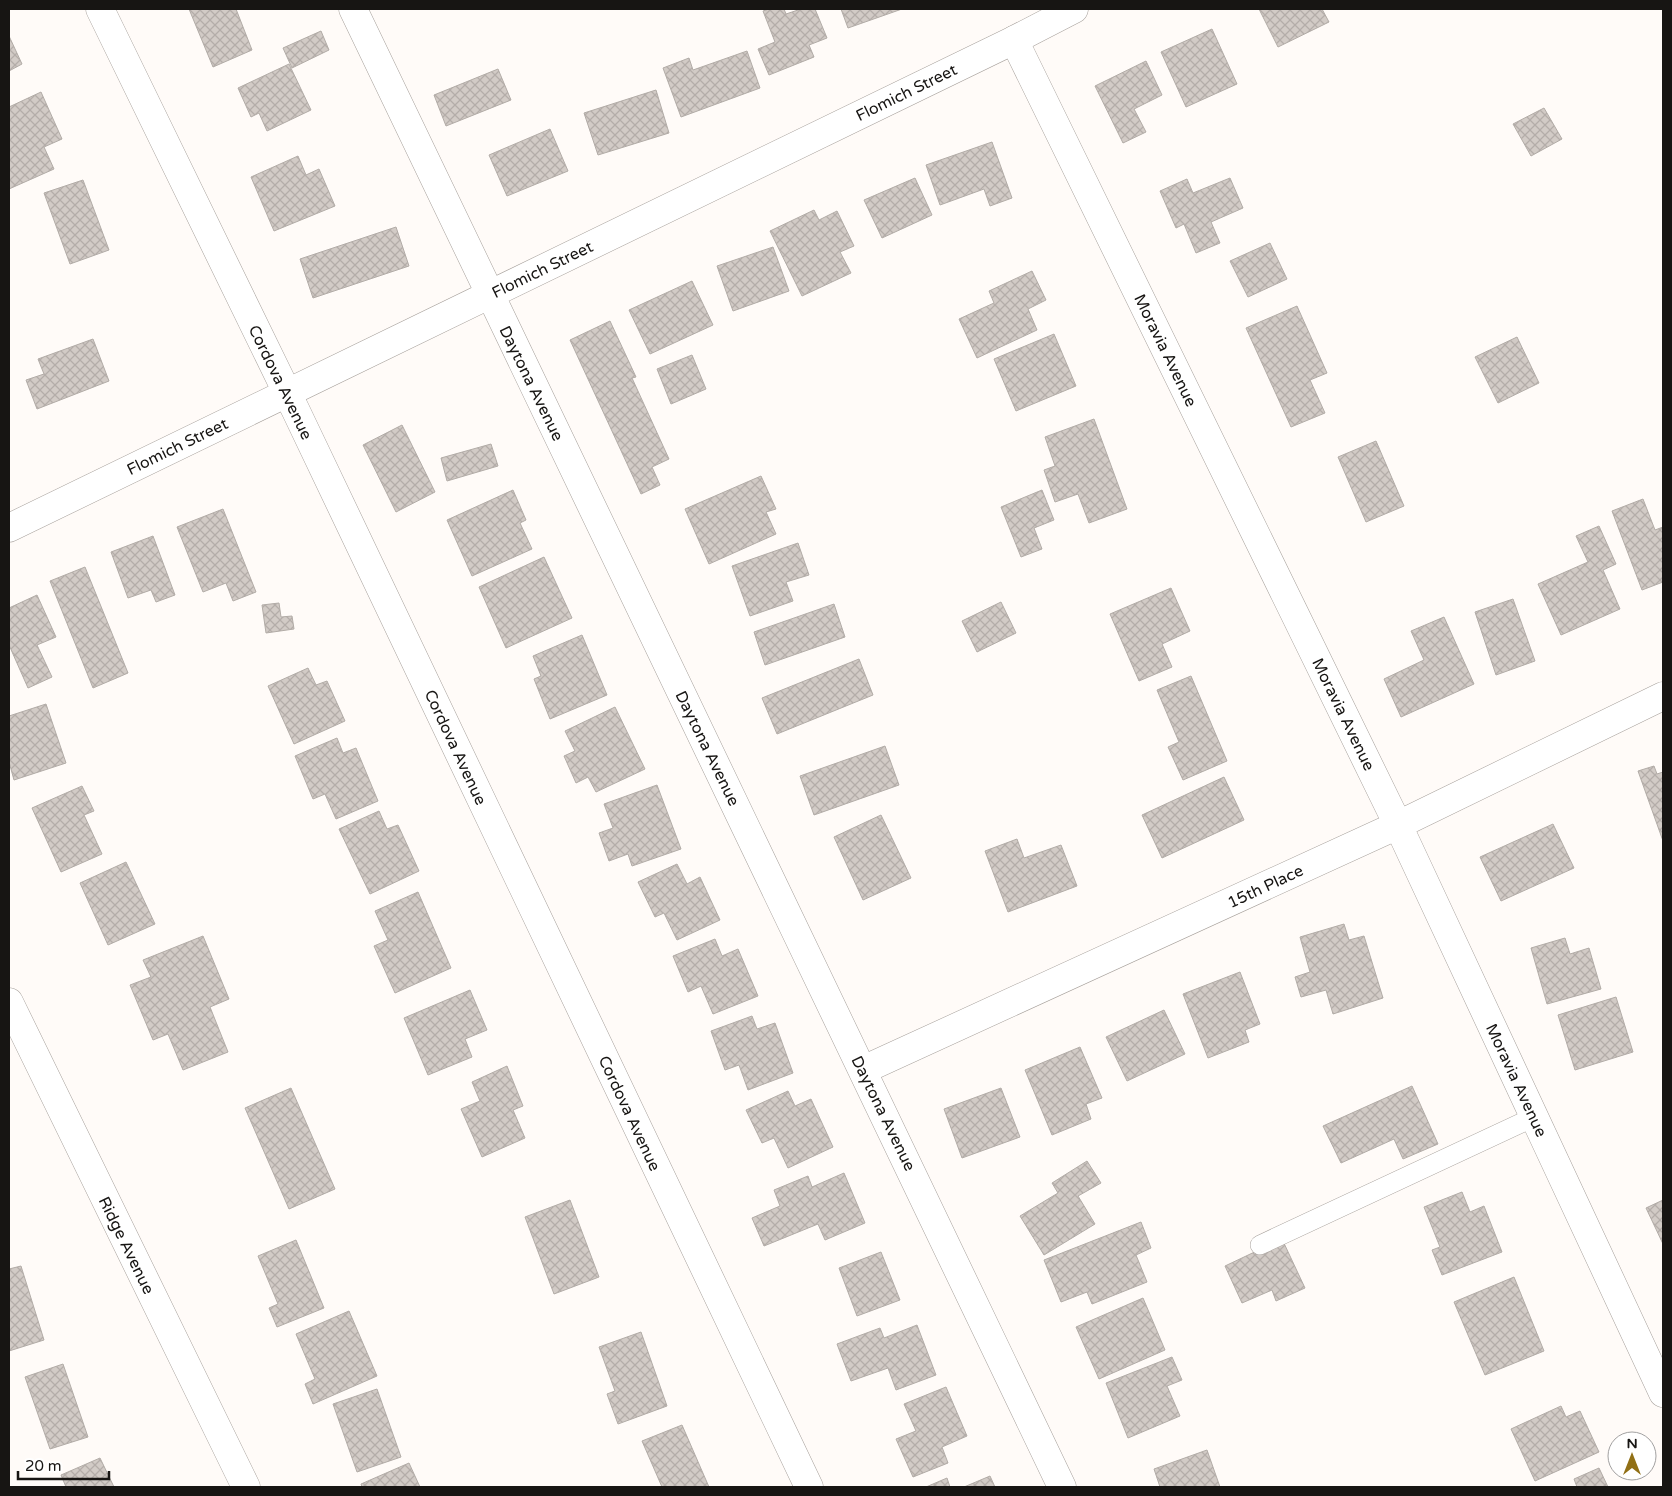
<svg xmlns="http://www.w3.org/2000/svg" width="1672" height="1496" viewBox="0 0 1672 1496" font-family="'Varela Round',sans-serif">
<style>
.building{fill:url(#building-cross-hatch);stroke:#b2aca7}
.lines{fill:none;stroke-linecap:round;stroke-linejoin:round}
.service-casing{stroke:#a7a19c;stroke-width:20}
.minor-casing{stroke:#a7a19c;stroke-width:29}
.tertiary-casing{stroke:#a7a19c;stroke-width:29}
.service{stroke:#fff;stroke-width:19}
.minor{stroke:#fff;stroke-width:28}
.tertiary{stroke:#fff;stroke-width:28}
.labels{text-anchor:middle;stroke-width:4;stroke-linejoin:round;paint-order:stroke}
.street-label{font-size:16px;fill:#171513;stroke:#fff}
</style>
<defs>
<pattern id="building-cross-hatch" width="8" height="8" patternUnits="userSpaceOnUse" patternTransform="scale(1.25)"><rect width="8" height="8" fill="#d2cbc6"/><path d="M0 0l8 8M0 8l8-8" fill="none" stroke="#b4ada9"/></pattern>
</defs>
<rect width="100%" height="100%" fill="#fffbf8"/>
<path class="building" d="M189 9H236L252 50 213 67Z
M769 9H784L786 14 801 9H815L827 38 809 45 814 57 769 75 758 49 775 42 763 11Z
M841 9H902L848 28Z
M1259 9H1322L1329 22 1278 47Z
M1212 29 1237 84 1186 107 1161 52Z
M321 31 329 50 292 68 283 48Z
M9 36 22 64 9 71Z
M747 51 760 88 681 117 663 68 689 58 693 70Z
M1146 61 1162 95 1134 109 1146 132 1123 143 1095 86Z
M289 64 311 110 267 131 259 113 251 117 238 88Z
M498 69 511 100 446 126 434 95Z
M656 90 669 133 598 155 584 113Z
M41 92 62 139 44 147 54 169 9 189V107Z
M1544 108 1562 139 1531 156 1513 124Z
M550 129 568 171 507 196 489 155Z
M992 142 1012 198 990 206 984 189 940 205 926 165Z
M298 156 306 175 319 169 335 206 274 231 251 177Z
M915 178 932 215 882 238 864 200Z
M1230 178 1243 208 1211 222 1220 243 1196 253 1184 224 1176 228 1160 191 1187 179 1193 193Z
M83 180 109 250 70 264 44 193Z
M814 210 819 220 837 211 854 246 840 252 851 273 802 296 770 231Z
M396 227 409 266 313 298 300 259Z
M1270 243 1287 279 1248 297 1230 261Z
M773 247 789 291 733 311 717 266Z
M1032 271 1046 300 1028 309 1037 330 977 358 959 319 994 303 989 291Z
M692 281 713 325 650 354 629 310Z
M1297 306 1327 373 1310 380 1325 413 1291 427 1246 328Z
M610 321 636 377 632 378 669 459 652 467 660 485 641 494 570 340Z
M1054 334 1076 386 1016 411 994 359Z
M1517 337 1539 383 1498 403 1475 357Z
M93 339 109 381 37 409 26 380 44 374 38 359Z
M692 355 706 389 671 404 657 369Z
M1094 419 1127 509 1089 523 1078 494 1055 502 1044 470 1055 466 1045 437Z
M402 425 435 492 396 512 363 445Z
M1376 441 1404 506 1366 522 1338 457Z
M491 444 498 466 447 481 441 458Z
M761 476 776 509 766 512 776 534 709 564 685 509Z
M513 490 526 520 520 523 532 549 472 576 447 520Z
M1042 490 1054 520 1034 528 1042 549 1021 557 1001 507Z
M1643 499 1655 530 1663 527V582L1642 590 1612 511Z
M223 509 256 592 233 601 226 583 203 592 177 527Z
M1599 526 1616 564 1603 570 1620 609 1561 635 1538 584 1588 562 1576 536Z
M153 536 175 595 156 602 151 590 128 598 111 552Z
M798 543 809 575 786 582 793 601 750 616 732 566Z
M544 557 572 618 506 648 479 587Z
M85 567 128 673 93 688 50 581Z
M1171 588 1190 631 1162 644 1172 667 1139 681 1110 614Z
M37 595 56 637 37 645 52 677 28 688 9 645V608Z
M1513 599 1535 661 1496 675 1475 612Z
M1001 602 1016 633 977 652 962 621Z
M279 603 281 617 292 616 294 629 266 633 262 605Z
M834 604 845 637 765 665 754 632Z
M1444 617 1474 684 1401 717 1384 679 1424 660 1411 631Z
M582 635 607 695 550 719 534 679 541 676 533 656Z
M859 659 873 695 777 734 762 698Z
M308 668 316 685 327 681 345 721 294 744 268 686Z
M1191 676 1227 761 1183 780 1168 747 1179 742 1157 690Z
M46 704 66 763 14 780 9 762V716Z
M615 707 645 769 596 792 588 777 576 783 564 756 575 751 565 731Z
M337 738 343 753 356 748 378 801 336 819 325 794 313 799 295 756Z
M885 746 899 785 814 815 800 776Z
M1654 766 1657 774 1663 772V841L1638 771Z
M1224 777 1244 820 1162 858 1142 815Z
M657 785 681 849 632 866 628 854 609 861 599 833 613 828 604 804Z
M82 786 94 811 84 815 102 854 61 872 32 808Z
M379 811 387 829 398 825 419 871 370 894 339 829Z
M881 815 911 878 863 900 834 837Z
M1553 824 1574 868 1501 901 1480 857Z
M1017 839 1024 858 1061 845 1077 886 1008 912 985 851Z
M126 862 155 924 108 945 80 883Z
M677 864 687 884 700 877 720 920 677 940 664 913 655 917 638 882Z
M418 892 451 968 395 993 374 946 388 940 375 911Z
M1344 924 1349 940 1364 936 1383 998 1333 1014 1326 990 1301 997 1295 977 1310 972 1300 937Z
M203 936 229 999 210 1007 228 1052 183 1070 168 1034 153 1040 130 985 151 977 143 960Z
M1565 938 1570 954 1589 948 1601 989 1547 1004 1531 948Z
M715 939 722 956 738 949 758 996 713 1014 701 986 688 992 673 956Z
M1240 972 1260 1024 1245 1030 1249 1042 1208 1058 1183 994Z
M470 990 487 1030 465 1039 472 1057 428 1075 404 1018Z
M1616 997 1633 1052 1575 1070 1558 1015Z
M1164 1010 1185 1054 1127 1081 1106 1037Z
M752 1016 757 1029 775 1023 793 1073 748 1090 739 1065 725 1070 711 1031Z
M1080 1047 1102 1098 1086 1104 1091 1119 1052 1135 1025 1070Z
M507 1066 523 1106 513 1110 525 1138 482 1157 461 1109 480 1101 472 1082Z
M1412 1086 1438 1144 1403 1159 1394 1139 1341 1163 1323 1126Z
M291 1088 335 1189 289 1209 245 1108Z
M1001 1088 1020 1137 962 1158 944 1109Z
M788 1091 795 1106 811 1099 833 1147 788 1168 774 1138 762 1143 746 1110Z
M1087 1161 1101 1183 1078 1196 1095 1224 1044 1255 1020 1216 1058 1193 1052 1183Z
M844 1173 865 1223 825 1240 818 1224 764 1246 752 1218 780 1206 774 1190 808 1176 812 1187Z
M1462 1192 1470 1212 1484 1206 1502 1252 1442 1275 1432 1250 1440 1247 1424 1207Z
M570 1200 599 1277 554 1294 525 1217Z
M1663 1200V1244L1646 1208Z
M1141 1222 1151 1248 1136 1255 1147 1282 1092 1304 1087 1292 1061 1302 1044 1260Z
M1282 1239 1305 1288 1276 1301 1272 1290 1242 1303 1225 1266Z
M296 1240 324 1308 277 1327 269 1308 278 1304 258 1256Z
M881 1252 900 1300 857 1316 839 1268Z
M21 1266 44 1340 9 1351V1269Z
M1514 1277 1544 1351 1485 1375 1454 1302Z
M1143 1298 1165 1350 1099 1379 1076 1327Z
M349 1311 377 1376 313 1404 305 1384 315 1379 296 1334Z
M917 1325 936 1375 896 1390 888 1368 851 1381 837 1344 880 1328 884 1338Z
M641 1332 667 1406 618 1424 607 1394 615 1391 599 1347Z
M1172 1357 1182 1380 1167 1386 1180 1416 1128 1438 1106 1383Z
M63 1364 88 1437 50 1449 25 1377Z
M946 1387 967 1436 942 1447 948 1463 913 1477 896 1439 916 1431 904 1404Z
M377 1389 401 1457 357 1472 333 1404Z
M1561 1406 1566 1417 1580 1411 1599 1452 1535 1481 1511 1429Z
M682 1425 709 1487H662L642 1441Z
M1207 1450 1220 1487H1160L1154 1469Z
M100 1458 114 1487H66L61 1475Z
M409 1463 420 1487H362L361 1484Z
M1599 1468 1608 1487H1577L1574 1479Z
M990 1476 995 1487H964Z
M947 1478 950 1487H926Z"/>
<g class="lines">
<defs>
<path id="service" d="M1260 1245 1534 1117"/>
<path id="minor" d="M100 9 296 411 809 1487
M353 9 490 294
M1014 40 1398 825 1663 1393
M9 1002 246 1487
M863 1070 1398 825 1663 696"/>
<path id="tertiary" d="M490 294 1062 1487
M9 528 1014 40 1074 9"/>
</defs>
<use href="#service" class="service-casing"/>
<use href="#minor" class="minor-casing"/>
<use href="#tertiary" class="tertiary-casing"/>
<use href="#service" class="service"/>
<use href="#minor" class="minor"/>
<use href="#tertiary" class="tertiary"/>
</g>
<g class="labels">
<g class="street-label">
<text transform="translate(906 92) rotate(-26)" y="6">Flomich Street</text>
<text transform="translate(542 269) rotate(-26)" y="6">Flomich Street</text>
<text transform="translate(1166 350) rotate(64)" y="6">Moravia Avenue</text>
<text transform="translate(281 382) rotate(64)" y="6">Cordova Avenue</text>
<text transform="translate(532 383) rotate(64)" y="6">Daytona Avenue</text>
<text transform="translate(177 446) rotate(-26)" y="6">Flomich Street</text>
<text transform="translate(1344 714) rotate(64)" y="6">Moravia Avenue</text>
<text transform="translate(456 747) rotate(65)" y="6">Cordova Avenue</text>
<text transform="translate(708 748) rotate(64)" y="6">Daytona Avenue</text>
<text transform="translate(1265 886) rotate(-25)" y="6">15th Place</text>
<text transform="translate(1517 1080) rotate(65)" y="6">Moravia Avenue</text>
<text transform="translate(630 1113) rotate(65)" y="6">Cordova Avenue</text>
<text transform="translate(884 1113) rotate(64)" y="6">Daytona Avenue</text>
<text transform="translate(127 1245) rotate(64)" y="6">Ridge Avenue</text>
</g>
</g>
<rect width="1672" height="1496" fill="none" stroke="#171513" stroke-width="20"/>
<g transform="translate(1632 1456)"><circle r="24" fill="#ffffff" stroke="#a2a1a1"/>
<path d="M0-4L9 19L0 12L-9 19Z" fill="#917016"/>
<text y="-8" font-size="14" font-weight="bold" text-anchor="middle" fill="#171513">N</text>
</g>
<path d="M18 1471v8h91v-8" fill="none" stroke="#171513" stroke-width="2.5"/>
<text x="25" y="1471" font-size="15" fill="#171513" stroke="#ffffff" stroke-width="4" paint-order="stroke">20 m</text>
</svg>
